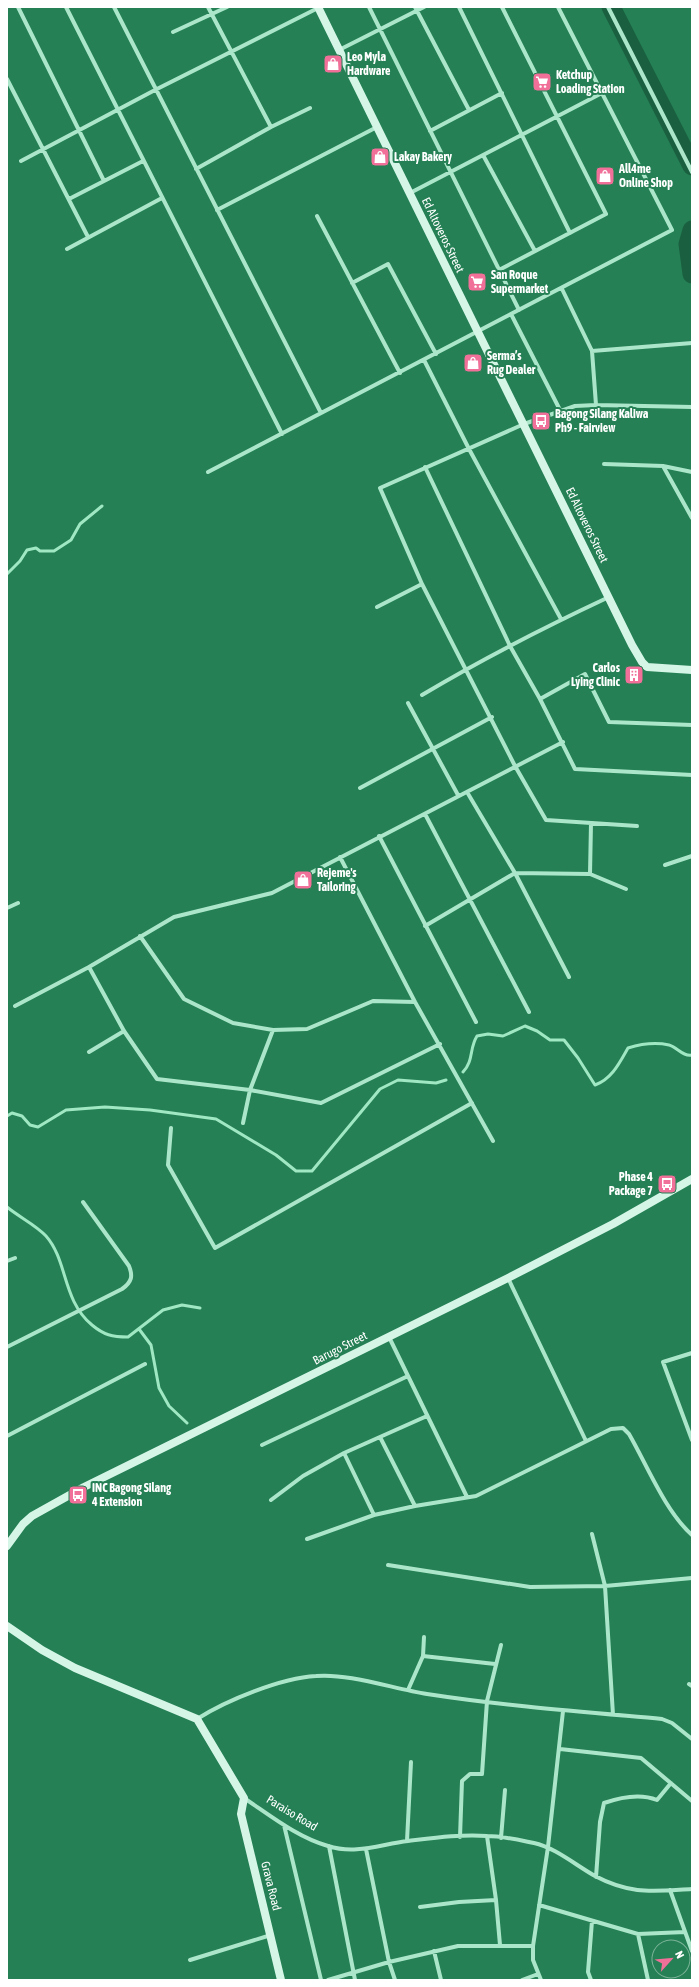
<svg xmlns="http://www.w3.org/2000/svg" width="699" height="1987" viewBox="0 0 699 1987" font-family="'Asap Condensed',sans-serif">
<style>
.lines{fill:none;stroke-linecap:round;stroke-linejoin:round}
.stream{stroke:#a0e7c4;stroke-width:3}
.river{stroke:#1a6040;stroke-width:19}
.street{stroke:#ace6ca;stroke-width:4}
.secondary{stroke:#d5f6e7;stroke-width:8}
.labels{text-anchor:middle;stroke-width:4;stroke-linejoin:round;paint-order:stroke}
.poi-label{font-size:12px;font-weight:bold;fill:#fff;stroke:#258055;text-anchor:start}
.street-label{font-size:12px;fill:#fff;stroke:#258055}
</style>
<rect width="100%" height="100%" fill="#258055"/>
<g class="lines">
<path class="stream" d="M7 574 20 561 27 550 36 548 40 551H54L71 540 80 524 102 506
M463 1072C474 1060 469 1049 477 1036L488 1034 503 1036 525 1026 537 1031 550 1040H564L578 1058 595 1085C612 1079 620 1062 628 1048 641 1044 655 1042 669 1045 677 1047 683 1057 692 1055
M7 1116 12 1113 22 1116 30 1125 38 1127 66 1110 105 1107 150 1110 216 1119 276 1155 296 1171H312L380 1089 398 1080 436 1083 446 1080
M7 1207C19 1217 36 1225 46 1236 68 1261 62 1300 92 1325 104 1335 112 1337 128 1337L163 1310 182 1305 200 1308
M139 1329 151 1345 159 1388 169 1406 187 1423"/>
<path class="river" d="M611 7 692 166
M692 230 688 244 692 274"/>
<path class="street" d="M18 7 104 181
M66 7 282 434
M114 7 321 413
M208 7 271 127
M369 7 519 310
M415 7 469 110
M459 7 570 233
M608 7 692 172
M173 32 227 7
M339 50 424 7
M7 79 88 237
M430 131 502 93
M483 155 535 251
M21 161 155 90 318 8
M196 169 271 127 310 108
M410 193 602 93
M69 199 143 161
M217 210 377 127
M317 216 400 373
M67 249 162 198
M499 270 606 214 502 7
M352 283 388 264 436 354
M562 289 592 351 596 405
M511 314 560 410
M592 351 692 343
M424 360 469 449 561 619
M604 464 663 466 692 472
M663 466 692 518
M425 467 510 646 540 699 575 769 692 775
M208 472 672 230 558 7
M377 607 422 584
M422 695C482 659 545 627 609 597
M540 699 585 674 609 722 692 725
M408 703 458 795
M360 788 492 717
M467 792 515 873 569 977
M425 814 529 1012
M637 826 546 820 515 766 422 584 380 488 524 424 575 406 596 405 692 407
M379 836 476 1022
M340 857 415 1002 493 1141
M665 865 692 856
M590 874 591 823
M7 908 18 903
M425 926 515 873 590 874 626 889
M140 936 184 999 233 1023 273 1030 307 1029 373 1001 415 1002
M89 967 124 1031 157 1079 250 1090 321 1103 440 1044
M15 1006 89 967 174 917 272 893 563 742
M89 1052 124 1031
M243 1123 250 1090 273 1030
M171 1128 168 1165 215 1248 472 1103
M7 1261 15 1258
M508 1278 586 1441
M389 1337 467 1497
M7 1347 122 1289C132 1282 133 1276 129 1266L83 1202
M692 1353 663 1362 692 1440
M7 1436 145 1364
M380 1437 415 1506
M262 1445 408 1376
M344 1453 374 1515
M271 1500 303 1476 344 1453 427 1416
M592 1534 605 1586 613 1715
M307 1539 374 1515 415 1506 476 1496 611 1429 623 1428 629 1434C647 1465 665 1511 692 1535
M388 1565 530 1587 605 1586 692 1578
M423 1656 495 1664
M689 1684 692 1686
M408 1690 423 1656 424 1637
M197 1719C227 1700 281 1678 316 1676 349 1673 394 1689 427 1694 505 1706 584 1712 662 1719L672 1723 692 1739
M560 1749 641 1758 692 1801
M244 1798C271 1816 297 1837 328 1846 356 1855 381 1844 408 1841 433 1838 461 1834 487 1836 502 1836 519 1840 534 1843 554 1847 577 1866 595 1876 631 1895 653 1891 692 1889
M284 1825 321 1980
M487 1836 496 1900 500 1945
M460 1837 462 1781 470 1774H482L487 1701 501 1645
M501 1838 505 1790
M407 1841 411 1762
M329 1846 355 1980
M366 1849 389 1962 395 1980
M596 1877 600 1822 604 1803C621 1797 640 1793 657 1800L671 1783
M670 1890 692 1951
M539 1905 638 1934 685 1932
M420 1907 459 1902 496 1900
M638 1934 648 1980
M434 1951 441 1980
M190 1960 271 1935
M328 1980 389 1962 458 1946H533
M522 1980 538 1974
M541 1980 533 1960V1946L548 1847 563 1711
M591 1980 588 1972 592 1921"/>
<path class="secondary" d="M318 7 632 645 642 662 647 667 692 670
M7 1546 23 1524 32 1516 84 1487 508 1278 613 1224 692 1179
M7 1626 42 1650 75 1668 197 1719 244 1798 241 1814 281 1980"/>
</g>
<defs>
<symbol id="shop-square" viewBox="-11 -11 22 22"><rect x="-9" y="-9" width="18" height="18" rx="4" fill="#f07099" stroke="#258055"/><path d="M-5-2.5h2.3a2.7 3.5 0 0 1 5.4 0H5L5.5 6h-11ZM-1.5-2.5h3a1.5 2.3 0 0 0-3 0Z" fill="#fff"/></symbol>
<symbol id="supermarket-square" viewBox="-11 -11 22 22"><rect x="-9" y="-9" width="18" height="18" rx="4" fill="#f07099" stroke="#258055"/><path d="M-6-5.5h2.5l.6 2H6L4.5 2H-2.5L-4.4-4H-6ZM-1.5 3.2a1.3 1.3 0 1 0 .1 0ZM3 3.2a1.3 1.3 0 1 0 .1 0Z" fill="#fff"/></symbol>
<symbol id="bus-square" viewBox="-11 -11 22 22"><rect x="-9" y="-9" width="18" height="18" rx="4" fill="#f07099" stroke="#258055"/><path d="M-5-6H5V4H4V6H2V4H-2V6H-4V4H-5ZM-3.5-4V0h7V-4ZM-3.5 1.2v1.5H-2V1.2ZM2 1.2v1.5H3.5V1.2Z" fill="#fff"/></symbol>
<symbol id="building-square" viewBox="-11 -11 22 22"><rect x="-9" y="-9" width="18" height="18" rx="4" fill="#f07099" stroke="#258055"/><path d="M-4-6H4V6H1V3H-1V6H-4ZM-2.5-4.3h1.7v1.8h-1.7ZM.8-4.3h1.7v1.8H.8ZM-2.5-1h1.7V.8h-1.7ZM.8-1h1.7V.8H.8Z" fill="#fff"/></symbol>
</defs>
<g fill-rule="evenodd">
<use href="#shop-square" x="322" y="53" width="22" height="22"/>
<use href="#supermarket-square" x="531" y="71" width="22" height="22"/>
<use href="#shop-square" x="369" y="146" width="22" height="22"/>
<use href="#shop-square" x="594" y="165" width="22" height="22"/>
<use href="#supermarket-square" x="466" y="271" width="22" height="22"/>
<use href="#shop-square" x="462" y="352" width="22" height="22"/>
<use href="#bus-square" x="530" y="410" width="22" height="22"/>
<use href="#building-square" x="623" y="664" width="22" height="22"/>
<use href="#shop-square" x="292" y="869" width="22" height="22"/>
<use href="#bus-square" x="656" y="1173" width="22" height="22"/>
<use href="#bus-square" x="67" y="1484" width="22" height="22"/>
</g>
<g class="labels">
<g class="poi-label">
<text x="347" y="61">Leo Myla<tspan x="347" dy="14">Hardware</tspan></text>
<text x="556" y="79">Ketchup<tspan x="556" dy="14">Loading Station</tspan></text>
<text x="394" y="161">Lakay Bakery</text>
<text x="619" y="173">All4me<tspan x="619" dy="14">Online Shop</tspan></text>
<text x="491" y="279">San Roque<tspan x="491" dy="14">Supermarket</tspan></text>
<text x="487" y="360">Serma’s<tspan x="487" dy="14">Rug Dealer</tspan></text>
<text x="555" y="418">Bagong Silang Kaliwa<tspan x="555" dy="14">Ph9 - Fairview</tspan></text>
<text x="620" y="672" text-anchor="end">Carlos<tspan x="620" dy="14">Lying Clinic</tspan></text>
<text x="317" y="877">Rejeme's<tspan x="317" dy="14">Tailoring</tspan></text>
<text x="653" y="1181" text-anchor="end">Phase 4<tspan x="653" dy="14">Package 7</tspan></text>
<text x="92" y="1492">INC Bagong Silang<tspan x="92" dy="14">4 Extension</tspan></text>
</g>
<g class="street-label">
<text transform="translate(443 235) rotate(64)" y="4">Ed Altoveros Street</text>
<text transform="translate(587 525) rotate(64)" y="4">Ed Altoveros Street</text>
<text transform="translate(340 1348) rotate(-27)" y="4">Barugo Street</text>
<text transform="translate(292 1813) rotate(31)" y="4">Paraiso Road</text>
<text transform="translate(271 1886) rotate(76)" y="4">Grava Road</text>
</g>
</g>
<rect width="699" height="1987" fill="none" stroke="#ffffff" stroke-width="16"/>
<g transform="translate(671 1959) rotate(63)"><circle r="19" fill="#258055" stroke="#7cb399"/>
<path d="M0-3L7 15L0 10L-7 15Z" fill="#f07099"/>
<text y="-6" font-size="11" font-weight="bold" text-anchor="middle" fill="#ffffff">N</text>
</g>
</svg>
